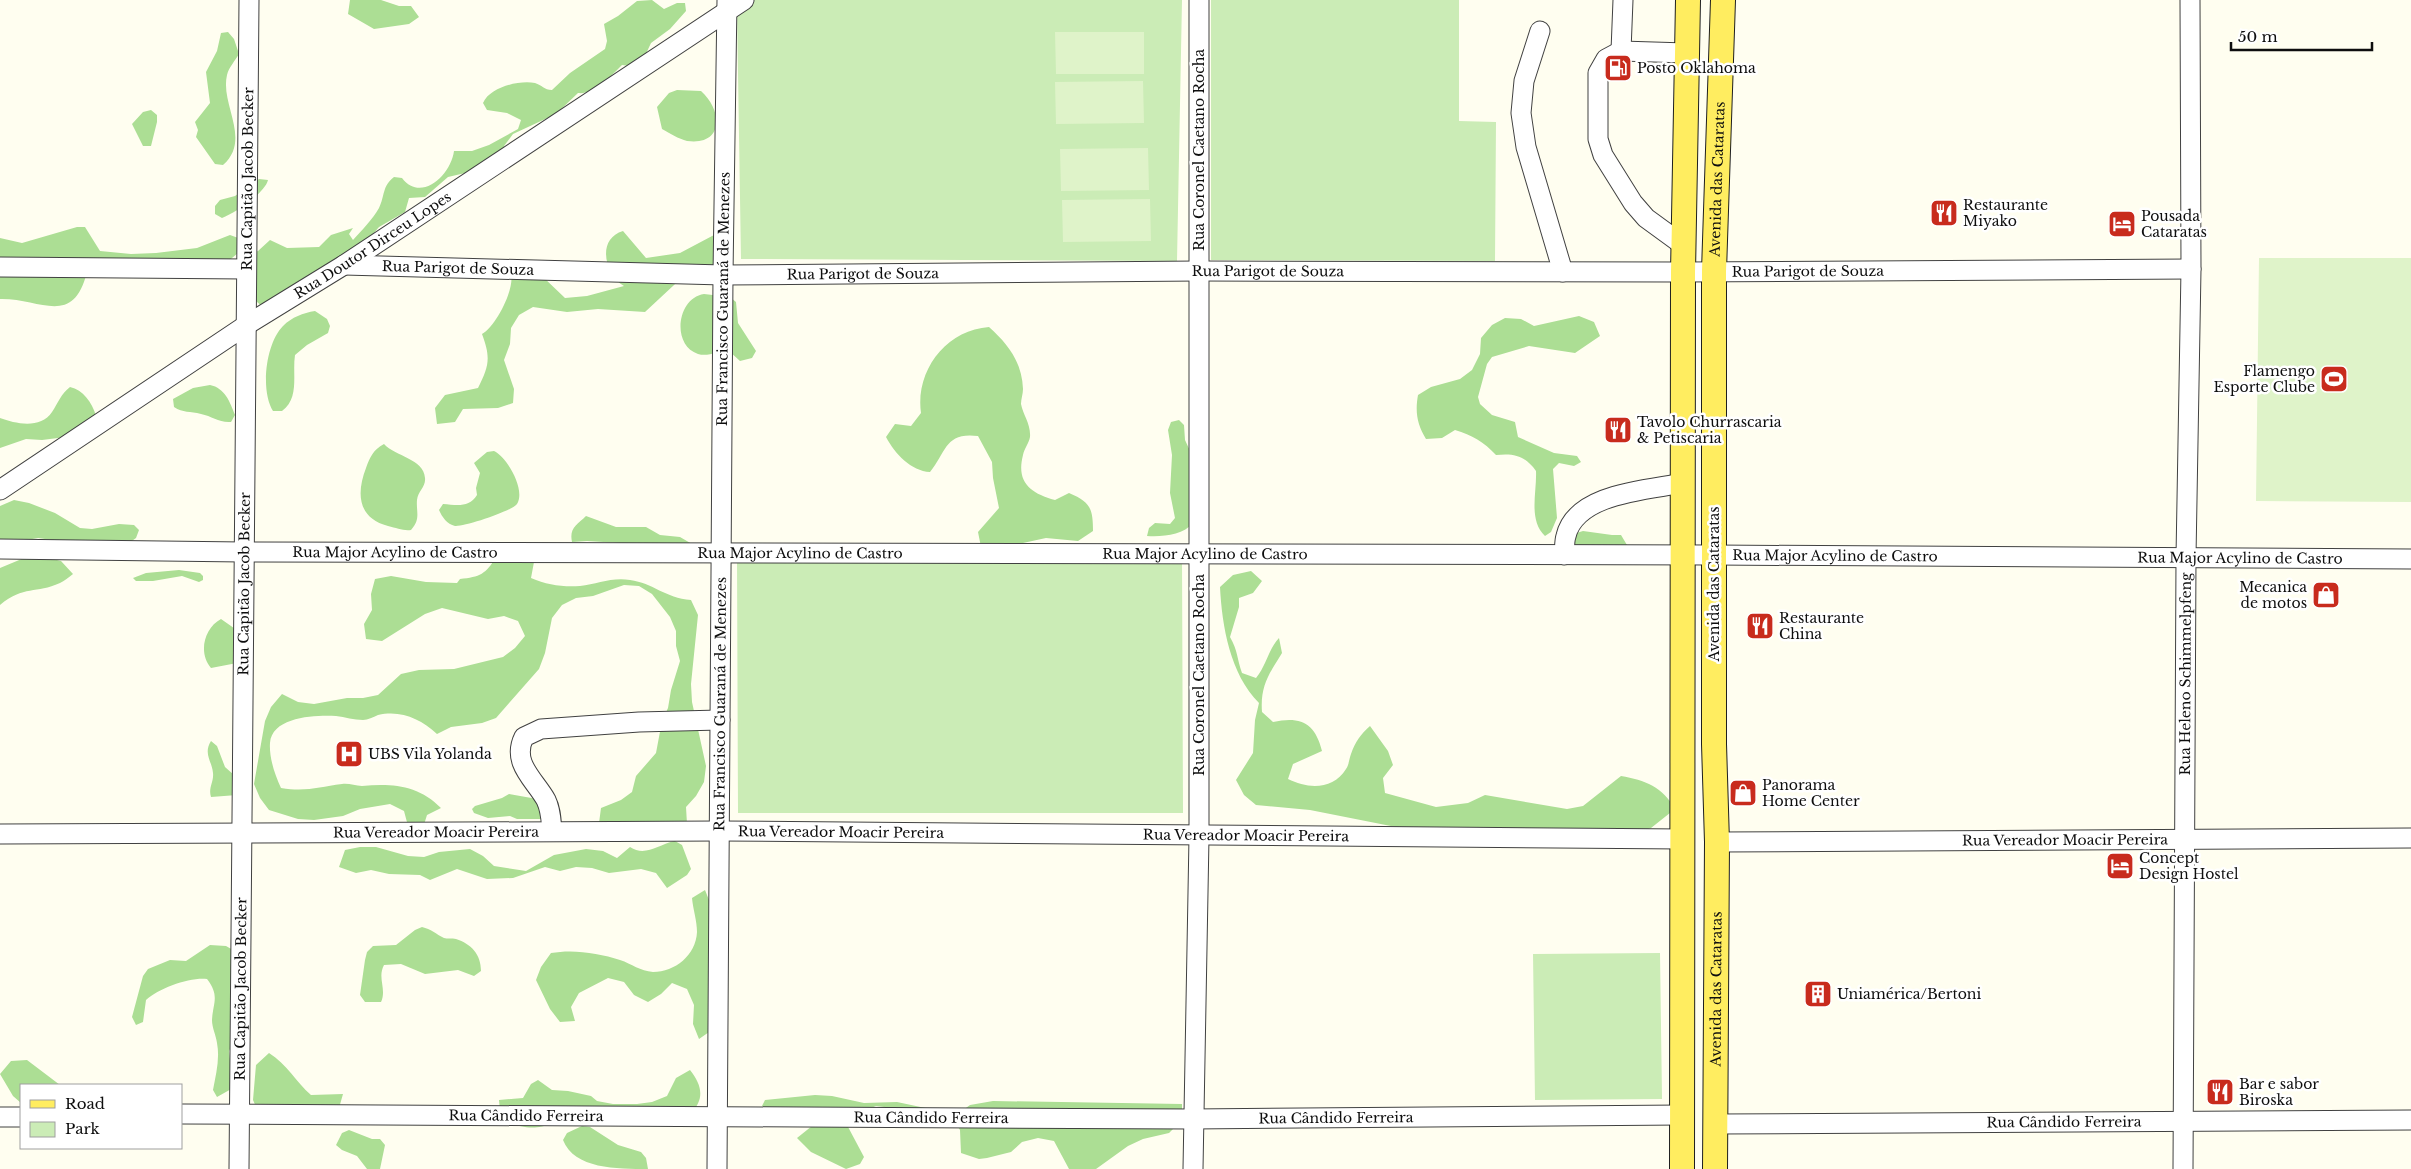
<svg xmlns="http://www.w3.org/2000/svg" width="2411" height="1169" viewBox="0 0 2411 1169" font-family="'Libre Baskerville',serif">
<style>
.green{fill:#cbecb6}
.forest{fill:#acde94}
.pitch{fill:#dff3c9}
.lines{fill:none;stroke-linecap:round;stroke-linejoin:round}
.minor-casing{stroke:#414141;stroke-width:21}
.major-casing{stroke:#1f1f1f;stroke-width:26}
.minor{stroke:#fff;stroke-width:19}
.major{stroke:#ffed60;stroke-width:24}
.labels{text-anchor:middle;stroke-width:5;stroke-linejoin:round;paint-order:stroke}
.poi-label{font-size:14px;fill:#0e0e0e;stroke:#fff;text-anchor:start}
.street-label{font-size:14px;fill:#0e0e0e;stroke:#fff}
</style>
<rect width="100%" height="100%" fill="#fffef0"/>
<path class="green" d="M754 0H1182L1177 261 741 259 737 11Z
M1211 0H1459V121L1496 122 1495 261 1211 260Z
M1182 558 1183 813H738L737 559Z
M1660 953 1662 1099 1535 1100 1533 954Z"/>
<path class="forest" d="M350 0H381L399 6H411L419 17 409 24 374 29 348 14Z
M652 0 664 9 677 3H685L686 11 670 29 651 43 644 58 630 66 622 65C611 76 594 95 578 93L556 114 513 134 504 146 505 157 478 170 448 177 425 197 409 198 405 212 379 227 368 240 327 265 267 311 256 301 248 254 258 251 270 240 287 248 319 247 331 235 353 228 349 234 353 240C362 230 372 220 379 208 385 196 382 186 394 177L402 178C421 203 451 175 454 151H472L489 145 518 129 521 120 507 113 487 110 483 103C490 87 519 80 535 83 542 85 544 90 552 90L570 73 605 49 607 41 604 24 618 16 637 1Z
M228 32 234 39 239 54C235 61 229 67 227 75 220 105 252 139 223 165L215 164 196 137 198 130 195 122 210 103 206 72 217 51 221 33Z
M677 90 701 91C724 112 723 146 687 141 679 139 669 133 662 129L657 107 669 93Z
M151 110 157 115V122L151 146H143L132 124 143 112Z
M259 179 268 180C265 193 235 213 222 218L215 214V206L220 200 235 196Z
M77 227H85L100 251 131 254 156 253 197 248 230 235 241 239 238 253 226 263 87 272C73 328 40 298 0 299V238L22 243Z
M623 231 646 258 680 253 714 235 719 265 688 272 645 312 598 309 567 312 533 307 519 315 511 328 510 344 504 360 514 389 513 403 498 408 463 409 455 422 437 424 435 408 445 395 478 388C489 366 491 358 482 334 496 326 515 289 511 273L542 276 565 298 587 296 624 286C605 275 596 239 623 231Z
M704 294 730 297 736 302 738 323 756 351 752 358 740 361 729 351C718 351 708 357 698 354 671 345 677 298 704 294Z
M315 311 327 319 330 326 328 333 307 345 295 355C292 374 300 398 282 411H273C260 390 266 343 283 326 292 317 303 313 315 311Z
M1579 316 1594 322 1600 336 1575 353 1529 346 1492 357 1487 364 1478 397 1480 404 1492 415 1515 422 1518 437 1554 453 1577 456 1581 462 1574 466 1559 463 1553 469 1557 518 1551 532 1545 536C1528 520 1537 492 1536 471 1525 456 1515 453 1496 455 1484 442 1472 435 1455 430L1442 438 1426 439C1417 424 1415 412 1418 395L1431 387 1460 379 1472 370 1480 354 1481 338 1492 325 1505 318 1521 319 1534 326Z
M989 327C1008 344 1022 362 1023 389 1023 394 1021 399 1021 404 1023 415 1031 424 1030 437 1029 443 1024 449 1023 455 1016 482 1030 493 1055 500L1069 493C1090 502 1093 508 1093 531L1078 541 1046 538 1014 545 981 547 978 532 999 508 993 478 992 462 978 436C945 432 947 451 930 472 911 471 895 454 886 437L895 424 911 426 921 413C915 371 946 330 989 327Z
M210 385C225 388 230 402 235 415L231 422C219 423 212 416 201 414 190 411 183 413 174 407L173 399 193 388Z
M70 387C83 390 92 402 96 416L66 437 42 440 26 439 0 448V418C16 424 41 429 52 412 58 403 61 394 70 387Z
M1179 420 1184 425 1185 440 1192 455 1193 523C1183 535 1163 537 1147 536L1149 528 1155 523 1170 524 1175 518 1170 493 1172 455 1168 430 1171 422Z
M384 444C395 456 424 459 425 478 426 487 418 491 417 500 416 512 421 519 411 530 403 531 397 528 388 526 358 518 356 494 366 468 370 457 373 450 384 444Z
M494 451C507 457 526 490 517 504 512 511 464 527 455 526 447 524 442 517 439 510L443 504C457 505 469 508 477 495L476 488 480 473 474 463 487 452Z
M14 500 29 503 55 513 80 528 92 529 119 524 134 525 139 530 136 538 129 543 59 541 38 538 21 541 0 542V506Z
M586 516 616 527H646L660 535 680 537 692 544 645 548 620 543 587 541 572 542C569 528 577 525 586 516Z
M1583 531 1612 535H1621L1627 545 1623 547 1575 546 1570 535Z
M41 556 61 561 73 574C69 577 64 581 60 583 36 594 24 585 0 605V568L24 558Z
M496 557 534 562 531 578C547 585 562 587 580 586 597 584 612 577 630 580 653 583 665 598 691 600L698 615 691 684 692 702 706 766 704 782 696 796 686 807 687 824 675 841 682 845 691 869 687 875 667 888 656 873 641 869 609 873 592 868 576 867 560 871 545 867 513 878 487 879 457 869 430 880 420 875 389 874 371 870 356 873 339 867 345 850 360 847H376L408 856 424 857 439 852 470 849 483 856 494 866 526 871 554 855 586 849 603 851 617 858 630 847C645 857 658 845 674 841L599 823 601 808 621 800 632 792 636 776 656 753 662 721 668 708 671 690 680 661 676 646V631L670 617 652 594 639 586 624 585 593 596 576 598 562 605 552 618 545 653 539 669 496 718 482 723 451 727 437 734C420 719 402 710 378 715 373 717 368 720 363 720 354 720 345 717 336 716 317 715 272 716 270 743 269 758 275 775 281 788 306 792 319 787 342 784 349 783 355 786 362 786 391 783 419 785 441 808L427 815 422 831 408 826 404 811 390 804 360 809 343 816 314 820 298 819 269 810 260 798 254 784 265 721 271 707 282 694 298 702 314 704 347 698H363L378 695 401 674 419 670 454 669 503 657 515 648 525 636 518 621 504 616 488 619 442 608 425 614 382 641 366 639 364 624 372 610 371 594 375 579 391 576 426 582 457 583 460 579C480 577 486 574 496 557Z
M179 570 200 573 203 576V580L199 582 182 576 153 581H136L133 578 146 573Z
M1251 571 1262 581 1253 593 1239 598V607L1230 637C1238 651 1237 659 1242 673L1256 678C1267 664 1268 650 1279 638L1282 653C1269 674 1260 686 1262 712L1273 722C1301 716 1315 723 1322 751L1293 764 1288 779C1308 789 1333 790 1346 769 1349 765 1349 759 1351 754 1355 742 1361 734 1370 726L1388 751 1393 765 1383 778 1385 793 1436 807 1468 803 1485 795 1567 809 1583 806 1621 776C1645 780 1663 787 1675 809L1651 828 1636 833 1537 828 1411 830 1310 810 1256 805 1244 795 1236 780 1253 753 1255 720 1259 703C1230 674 1222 626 1220 587L1233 575Z
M221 619 241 633 237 663 211 668C198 653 204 628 221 619Z
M211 741 217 746 225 767 234 775 237 795 211 797C208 788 214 782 213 773 212 761 203 754 211 741Z
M509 794 537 799 544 819H517L510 816 488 818 474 813 472 809 475 806 502 798Z
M705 890 711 905 708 996 712 1030 699 1039 693 1024 694 1005 687 989 672 983 661 994 648 1002 634 995 624 982 608 978 579 993 571 1007 575 1021 560 1022 550 1009 536 980 541 967 551 953C573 949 599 953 620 960 632 964 640 971 653 972 675 972 696 955 697 932 697 921 693 909 692 898Z
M422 927C431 929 436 934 444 938 447 939 452 938 456 939 471 944 481 954 481 971L474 976 458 970 425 974 401 964 384 965C377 978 387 989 381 1002H365L360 995 365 960 367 952 373 946 396 945 415 930Z
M210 945 226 946 233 950V1043L229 1051 233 1088 217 1097 213 1090C216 1074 220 1059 217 1043 216 1035 212 1028 212 1020 213 1002 220 996 207 979 190 977 159 988 146 1000L143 1022 136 1025 132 1017 143 976 148 969 170 960 186 961Z
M269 1053C287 1064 296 1082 311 1095L343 1094 339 1108 257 1109 253 1100 256 1065Z
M27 1060 60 1085H21V1103L13 1096 0 1074 11 1061Z
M690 1070C702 1085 705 1099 691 1113L554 1123C532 1131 523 1127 501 1121L499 1100 523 1098 531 1084 538 1080 552 1090 568 1091 591 1096 597 1101 613 1104H637L652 1102 667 1096 676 1078Z
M815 1095 832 1096 864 1103 897 1102 930 1109 938 1108 933 1115 891 1113 884 1107 876 1106 852 1115 847 1125 864 1157 860 1164 846 1169 811 1152 797 1138 817 1122 767 1111 762 1106 765 1100Z
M993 1101 1182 1104V1113L1174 1128 1169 1133 1143 1139 1128 1146 1096 1169H1069L1054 1141 1038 1138 1022 1142 1011 1152 987 1158 979 1159 961 1153 960 1130 952 1118 970 1105Z
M582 1126 590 1127 618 1145 641 1152 646 1158 648 1169C617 1169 574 1169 563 1140L567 1133Z
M349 1130 372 1139H380L385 1145 380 1169H367L357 1156 342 1150 336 1145 342 1133Z"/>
<path class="pitch" d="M1055 32H1144V74H1056Z
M1143 81 1144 123 1056 124 1055 82Z
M1148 148 1149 190 1061 191 1060 149Z
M1150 199 1151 241 1063 242 1062 200Z
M2259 258H2411V502L2256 501Z"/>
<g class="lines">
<defs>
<g id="minor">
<path d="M1540 31 1524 81 1521 113 1526 147 1563 272"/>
<path d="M1621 51 1623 0"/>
<path d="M1683 245 1646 218 1633 203 1603 155 1598 139V73L1606 59 1621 51 1686 53"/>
<path id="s1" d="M344 265 723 275 1199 271 1683 272 2191 269"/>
<path d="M0 267 246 269"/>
<path id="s2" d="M0 490 245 326 344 265 744 0"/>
<path id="s3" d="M0 549 243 552 1714 555 2411 559"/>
<path d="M1564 555C1565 549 1564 542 1566 536 1576 493 1648 490 1683 483"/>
<path d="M552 831C551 820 551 810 546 800 535 780 511 763 524 737L541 729 639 722 720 720"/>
<path id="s4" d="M0 834 720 831 1683 839"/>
<path id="s5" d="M1717 842 2411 838"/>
<path id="s6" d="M181 1114 1192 1119 1682 1115"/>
<path d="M0 1117H21"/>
<path id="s7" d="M1716 1124 2411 1120"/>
<path id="s8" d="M239 1169 249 0"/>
<path id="s9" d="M717 1169 723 275 727 0"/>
<path d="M1193 1169 1199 837V0"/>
<path id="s10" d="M2183 1169 2186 557 2191 269 2190 0"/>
</g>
<g id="major">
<path d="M1682 1169 1683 272 1688 0"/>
<path id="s11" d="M1715 1169 1717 842 1714 744V271L1723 0"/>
</g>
</defs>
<use href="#minor" class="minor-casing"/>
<use href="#major" class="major-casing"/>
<use href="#minor" class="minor"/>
<use href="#major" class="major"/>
</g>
<defs>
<symbol id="fuel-square" viewBox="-11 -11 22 22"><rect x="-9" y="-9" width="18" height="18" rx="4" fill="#c82b1d" stroke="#fff"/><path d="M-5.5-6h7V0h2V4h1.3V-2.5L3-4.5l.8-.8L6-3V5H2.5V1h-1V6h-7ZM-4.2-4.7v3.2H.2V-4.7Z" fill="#fff"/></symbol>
<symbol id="restaurant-square" viewBox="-11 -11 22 22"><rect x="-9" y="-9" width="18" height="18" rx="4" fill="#c82b1d" stroke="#fff"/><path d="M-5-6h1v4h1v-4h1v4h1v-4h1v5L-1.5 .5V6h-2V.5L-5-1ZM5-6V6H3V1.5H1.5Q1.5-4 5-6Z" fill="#fff"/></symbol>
<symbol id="hotel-square" viewBox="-11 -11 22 22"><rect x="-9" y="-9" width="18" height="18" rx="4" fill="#c82b1d" stroke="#fff"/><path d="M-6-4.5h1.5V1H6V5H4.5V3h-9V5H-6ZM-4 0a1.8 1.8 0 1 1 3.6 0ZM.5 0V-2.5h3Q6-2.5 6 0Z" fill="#fff"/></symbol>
<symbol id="stadium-square" viewBox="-11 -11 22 22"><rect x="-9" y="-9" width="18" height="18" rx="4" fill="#c82b1d" stroke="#fff"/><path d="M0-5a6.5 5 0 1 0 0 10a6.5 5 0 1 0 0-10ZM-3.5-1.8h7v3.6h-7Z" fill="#fff"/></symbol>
<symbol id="shop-square" viewBox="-11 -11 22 22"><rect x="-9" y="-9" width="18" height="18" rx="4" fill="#c82b1d" stroke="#fff"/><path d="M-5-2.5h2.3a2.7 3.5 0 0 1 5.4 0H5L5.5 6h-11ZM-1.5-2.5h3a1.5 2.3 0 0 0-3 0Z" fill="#fff"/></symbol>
<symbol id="hospital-square" viewBox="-11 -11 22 22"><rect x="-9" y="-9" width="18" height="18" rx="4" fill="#c82b1d" stroke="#fff"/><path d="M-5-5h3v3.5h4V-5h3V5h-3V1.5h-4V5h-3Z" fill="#fff"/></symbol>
<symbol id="building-square" viewBox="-11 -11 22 22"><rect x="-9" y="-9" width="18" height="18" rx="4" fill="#c82b1d" stroke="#fff"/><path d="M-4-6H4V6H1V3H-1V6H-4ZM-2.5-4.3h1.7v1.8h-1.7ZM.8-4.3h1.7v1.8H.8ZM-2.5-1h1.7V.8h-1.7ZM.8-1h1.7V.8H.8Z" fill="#fff"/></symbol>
</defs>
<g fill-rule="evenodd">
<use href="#fuel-square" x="1602" y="52" width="32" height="32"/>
<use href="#restaurant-square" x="1928" y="197" width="32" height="32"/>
<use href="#hotel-square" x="2106" y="208" width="32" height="32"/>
<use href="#stadium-square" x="2318" y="363" width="32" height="32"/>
<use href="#restaurant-square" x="1602" y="414" width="32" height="32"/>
<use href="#shop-square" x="2310" y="579" width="32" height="32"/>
<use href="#restaurant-square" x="1744" y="610" width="32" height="32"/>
<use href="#hospital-square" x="333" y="738" width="32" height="32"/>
<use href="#shop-square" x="1727" y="777" width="32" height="32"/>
<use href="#hotel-square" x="2104" y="850" width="32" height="32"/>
<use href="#building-square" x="1802" y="978" width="32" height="32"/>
<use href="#restaurant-square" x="2204" y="1076" width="32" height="32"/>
</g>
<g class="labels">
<g class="poi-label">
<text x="1637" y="73">Posto Oklahoma</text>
<text x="1963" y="210">Restaurante<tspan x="1963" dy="16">Miyako</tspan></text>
<text x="2141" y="221">Pousada<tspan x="2141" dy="16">Cataratas</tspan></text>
<text x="2315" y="376" text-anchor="end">Flamengo<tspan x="2315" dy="16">Esporte Clube</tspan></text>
<text x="1637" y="427">Tavolo Churrascaria<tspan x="1637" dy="16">&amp; Petiscaria</tspan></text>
<text x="2307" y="592" text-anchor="end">Mecanica<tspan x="2307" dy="16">de motos</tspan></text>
<text x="1779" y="623">Restaurante<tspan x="1779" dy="16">China</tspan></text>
<text x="368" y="759">UBS Vila Yolanda</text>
<text x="1762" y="790">Panorama<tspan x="1762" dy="16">Home Center</tspan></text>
<text x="2139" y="863">Concept<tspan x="2139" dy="16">Design Hostel</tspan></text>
<text x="1837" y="999">Uniamérica/Bertoni</text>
<text x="2239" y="1089">Bar e sabor<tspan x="2239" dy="16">Biroska</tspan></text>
</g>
<g class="street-label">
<text transform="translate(1199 150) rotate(-90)" y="5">Rua Coronel Caetano Rocha</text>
<text dy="5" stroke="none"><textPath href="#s8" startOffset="990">Rua Capitão Jacob Becker</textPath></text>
<text dy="5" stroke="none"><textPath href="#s11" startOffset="990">Avenida das Cataratas</textPath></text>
<text dy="5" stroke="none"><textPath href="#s2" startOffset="446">Rua Doutor Dirceu Lopes</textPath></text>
<text dy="5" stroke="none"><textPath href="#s1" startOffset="114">Rua Parigot de Souza</textPath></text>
<text dy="5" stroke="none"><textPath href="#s1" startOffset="1464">Rua Parigot de Souza</textPath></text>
<text dy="5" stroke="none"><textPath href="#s1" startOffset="924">Rua Parigot de Souza</textPath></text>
<text dy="5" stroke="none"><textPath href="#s1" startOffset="519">Rua Parigot de Souza</textPath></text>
<text dy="5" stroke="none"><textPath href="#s9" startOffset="870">Rua Francisco Guaraná de Menezes</textPath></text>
<text dy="5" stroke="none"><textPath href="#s3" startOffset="395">Rua Major Acylino de Castro</textPath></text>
<text dy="5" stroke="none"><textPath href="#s3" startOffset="800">Rua Major Acylino de Castro</textPath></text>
<text dy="5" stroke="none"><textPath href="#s3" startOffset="1205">Rua Major Acylino de Castro</textPath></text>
<text dy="5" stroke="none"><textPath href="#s3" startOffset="1835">Rua Major Acylino de Castro</textPath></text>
<text dy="5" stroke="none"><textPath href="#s3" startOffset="2240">Rua Major Acylino de Castro</textPath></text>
<text dy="5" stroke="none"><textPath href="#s8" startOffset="585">Rua Capitão Jacob Becker</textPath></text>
<text transform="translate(1714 584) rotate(-90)" y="5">Avenida das Cataratas</text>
<text dy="5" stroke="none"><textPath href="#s10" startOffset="495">Rua Heleno Schimmelpfeng</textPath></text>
<text transform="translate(1199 675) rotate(-90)" y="5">Rua Coronel Caetano Rocha</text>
<text dy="5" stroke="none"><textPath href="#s9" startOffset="465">Rua Francisco Guaraná de Menezes</textPath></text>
<text dy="5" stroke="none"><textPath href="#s4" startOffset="436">Rua Vereador Moacir Pereira</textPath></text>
<text dy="5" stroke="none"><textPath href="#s4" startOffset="841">Rua Vereador Moacir Pereira</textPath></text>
<text dy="5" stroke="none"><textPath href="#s4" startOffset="1246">Rua Vereador Moacir Pereira</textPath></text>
<text dy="5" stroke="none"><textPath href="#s5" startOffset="348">Rua Vereador Moacir Pereira</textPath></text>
<text dy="5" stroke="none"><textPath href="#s8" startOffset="180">Rua Capitão Jacob Becker</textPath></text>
<text dy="5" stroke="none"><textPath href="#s11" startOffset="180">Avenida das Cataratas</textPath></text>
<text dy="5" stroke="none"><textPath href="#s6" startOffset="345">Rua Cândido Ferreira</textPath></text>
<text dy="5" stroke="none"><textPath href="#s6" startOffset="750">Rua Cândido Ferreira</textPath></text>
<text dy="5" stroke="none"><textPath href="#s6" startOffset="1155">Rua Cândido Ferreira</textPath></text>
<text dy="5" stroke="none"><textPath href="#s7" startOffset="348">Rua Cândido Ferreira</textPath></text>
</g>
</g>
<rect x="20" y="1084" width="162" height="65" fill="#ffffff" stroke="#9f9f9f"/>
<rect x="30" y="1100" width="25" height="8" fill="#ffed60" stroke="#9f9f9f"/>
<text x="65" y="1109" font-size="15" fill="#0e0e0e">Road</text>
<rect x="30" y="1122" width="25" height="15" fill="#cbecb6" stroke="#9f9f9f"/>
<text x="65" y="1134" font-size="15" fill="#0e0e0e">Park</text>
<path d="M2231 42v8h141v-8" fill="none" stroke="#0e0e0e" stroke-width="2.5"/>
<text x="2238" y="42" font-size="15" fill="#0e0e0e" stroke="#ffffff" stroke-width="4" paint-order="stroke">50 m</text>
</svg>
